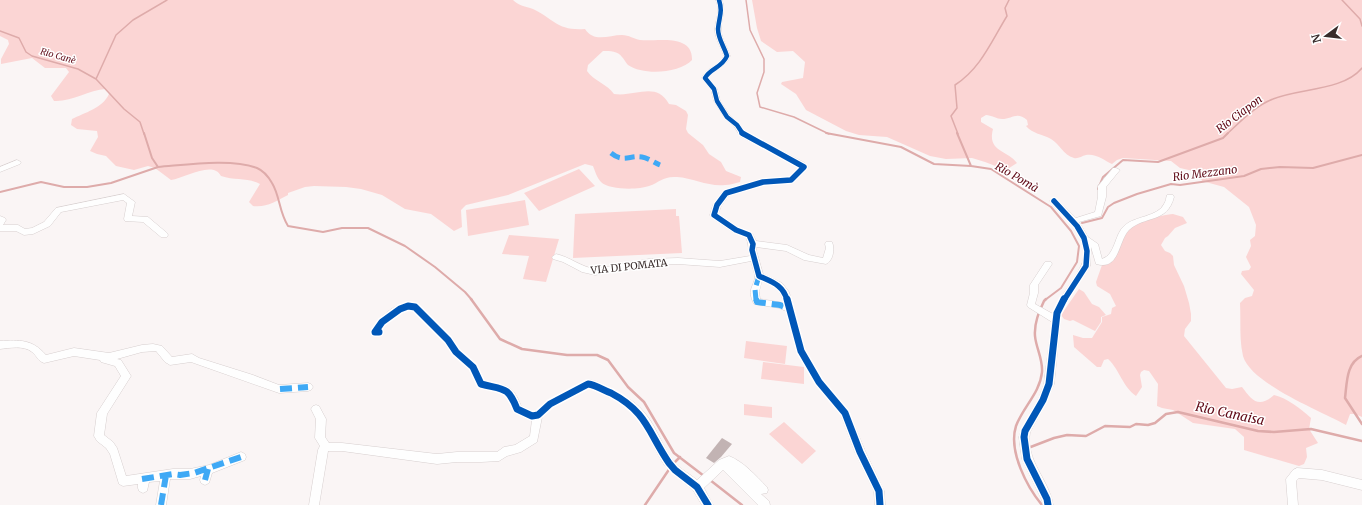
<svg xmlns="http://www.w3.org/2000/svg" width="1362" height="505" viewBox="0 0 1362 505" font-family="Merriweather,serif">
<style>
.green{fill:#fbd5d4}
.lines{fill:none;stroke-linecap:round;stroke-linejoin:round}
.stream-far2{stroke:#deabaa;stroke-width:1.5}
.stream-far1{stroke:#deabaa;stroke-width:2}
.stream{stroke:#deabaa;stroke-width:2.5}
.building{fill:#c2b3b3}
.minor-casing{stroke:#d7cfcf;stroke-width:1}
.minor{fill:#fefefe;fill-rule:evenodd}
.quiet-far1{stroke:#3fa9f5;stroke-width:5;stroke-dasharray:10 5;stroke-linecap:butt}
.quiet{stroke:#3fa9f5;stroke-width:6;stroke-dasharray:12 6;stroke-linecap:butt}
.cycleway-far2-casing{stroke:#fff;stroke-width:6}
.cycleway-far1-casing{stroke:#fff;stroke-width:8}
.cycleway-casing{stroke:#fff;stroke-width:10}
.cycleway-far2{stroke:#0057b8;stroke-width:4.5}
.cycleway-far1{stroke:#0057b8;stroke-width:5.5}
.cycleway{stroke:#0057b8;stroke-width:7}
.labels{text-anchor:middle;stroke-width:3;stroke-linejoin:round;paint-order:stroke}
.far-water-label{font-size:9px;font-style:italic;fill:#600a17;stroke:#fff}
.street-label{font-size:10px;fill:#382c2b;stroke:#fff}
.water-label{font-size:11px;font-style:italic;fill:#600a17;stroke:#fff}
.near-water-label{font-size:13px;font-style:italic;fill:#600a17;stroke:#fff}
</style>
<rect width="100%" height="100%" fill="#faf5f5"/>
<path class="green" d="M0 0H513C519 6 525 6 533 9 554 19 557 31 585 29 594 43 609 35 622 35 629 35 634 39 640 40 656 42 693 33 692 60 680 73 644 76 628 65 626 63 624 59 622 57 618 51 610 51 603 51L588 65 587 71C594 81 607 84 614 94 636 97 656 81 669 104L676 105 686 111 688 115 686 129 688 133 703 145 709 154 721 162 726 171 741 177 740 182C735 183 730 185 725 185 709 187 693 178 677 177 663 176 660 182 649 186 638 190 609 190 601 182 597 178 595 171 593 166L585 164 508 195 466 205 461 210 462 227 454 231 431 214 405 209 382 195 361 189 346 187 314 186 305 187 288 193V195C276 201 266 208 253 206L249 202 260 184C247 177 235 181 221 176 213 160 185 178 171 180L155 168 148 166 134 170 116 166 106 156 97 154 90 151 98 137 97 131 77 129 71 125 72 119C84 113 103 108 109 94L106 89C88 90 72 102 54 101L51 96 69 72 66 68H45L32 58 1 64V59L9 44 8 40 0 36Z
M752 0H1362V417L1355 414H1350L1346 425C1321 411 1251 384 1243 356 1239 339 1241 320 1240 303L1245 298 1252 296 1254 290 1241 274 1242 271 1249 270 1251 267 1246 257 1251 246 1250 240 1255 236 1256 225 1249 207 1224 187 1202 181 1200 176 1197 173 1193 171 1180 168 1171 161 1123 158 1117 160 1112 164C1104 160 1095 153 1086 155 1082 156 1078 159 1074 158 1063 155 1060 144 1051 139 1042 134 1033 134 1026 126L1028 125 1027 120C1017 111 1012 119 1002 119 997 119 991 115 986 115L981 118V122L993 129C987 152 1007 150 1017 163L1006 170 985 162 972 158 946 159 930 156 887 137 859 135 846 131 806 110 796 94 781 84 782 82 803 78 805 62 793 51 777 52 761 41 757 28Z
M579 169 595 186 539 211 524 193Z
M525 200 529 225 468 236 466 210Z
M676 209V216H679L682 253 573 258 575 214Z
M1173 214 1183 217 1187 223 1175 228 1168 236 1165 238 1161 245 1165 251 1170 253 1173 256 1174 265 1184 286 1189 303 1191 314V321L1185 329 1184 336 1226 388 1232 389 1242 387C1252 400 1258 409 1274 395 1287 398 1301 409 1311 418L1309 429 1318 443 1306 448 1307 457 1304 464 1299 466 1244 450V437L1235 429 1193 423 1173 410 1162 408 1157 406 1158 384 1149 371 1144 370 1141 372 1140 375 1142 387 1136 396C1122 386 1120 370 1108 359L1104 360 1101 367H1097L1074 347 1073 335 1083 338H1092L1102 322V317L1111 314 1112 308 1116 306 1110 294 1097 286 1096 282 1102 265 1113 261C1117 252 1119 242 1124 234 1132 223 1160 215 1173 214Z
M509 235 559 239 546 282 523 279 529 256 502 254Z
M1079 289 1084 292 1092 304 1099 307 1106 315 1101 317V322L1095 331 1073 320 1070 321 1064 319 1061 315Z
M746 341 787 346 785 364 744 358Z
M763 362 804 367V384L761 379Z
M744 404 772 407V418L744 415Z
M784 422 816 451 802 464 769 434Z"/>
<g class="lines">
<path class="stream-far2" d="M746 0 750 30 764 59V72L757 93 760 107 794 117 829 134
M1342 0 1360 19 1362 26
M0 31 19 38 26 52 32 56 78 69 96 79 124 109 140 122 144 134
M96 79 116 35 133 20 167 0
M958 134 951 116 957 108 955 85C981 68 991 42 1007 16L1005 8 1009 0
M1227 134C1241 121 1255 106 1273 99 1299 88 1343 91 1362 68"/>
<path class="stream-far1" d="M144 133 152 158 158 167C185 165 231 158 257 168 264 171 268 176 272 183 280 196 279 212 288 226L323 232 342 228H368L405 246 435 267 465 292 472 300
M826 133 901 147 934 164 971 166 991 169 1051 207 1071 231 1079 246 1077 262 1061 288 1045 300
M957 133 971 166
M1098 189 1103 177 1123 160 1158 162 1223 138 1228 133
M0 192 41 182 64 187H87L111 183 158 167
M1082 223 1102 218 1108 207 1114 203 1137 194 1171 184 1180 185 1244 176 1261 169 1280 167 1313 168 1362 155"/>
<path class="stream" d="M471 299 500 339 522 349 567 355H597L608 360 628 387 644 402 674 453 704 476
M1362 356C1346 363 1347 383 1345 398L1362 424
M1028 448 1054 438 1067 435 1086 436 1105 426 1130 427 1136 424 1148 425 1155 423 1166 414 1178 412 1258 431 1274 432 1311 429 1362 441
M674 463 680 457
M710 480 742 505
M645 505 670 468
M1042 505C1027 487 1008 451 1016 426 1023 407 1040 393 1042 372 1043 359 1036 348 1035 336 1034 323 1039 312 1044 301L1046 299"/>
</g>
<path class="building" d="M722 438 732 444 721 457 714 463 706 458Z"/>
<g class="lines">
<defs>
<path id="minor" d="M716 0H722C726 12 721 17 721 29 721 39 727 46 730 56 724 70 714 68 708 78L717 89 720 101 730 116 739 124 745 133 805 163 808 167 794 182 763 184 729 195 721 206 718 214 739 228 752 233 756 241 787 245 809 255 823 258 826 248 825 244 826 242H832C835 249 833 261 826 264L804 260 786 251 756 247V250L763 274 782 283 789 292 805 350 822 379 848 410 865 451 884 491 885 505H875L874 491 855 452 841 415 816 385 797 351 786 311 779 308 754 304C746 288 755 287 755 275 754 270 752 266 751 261L720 267 678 264 649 265 595 275 582 272 563 262 553 259 552 257 556 254C570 257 581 267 595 269L649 259 678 258 720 261 750 256C748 249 749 244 746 237L733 232 711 217 710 215 713 205 723 191 763 180 789 178 800 167 740 136 734 126 724 117 714 101 711 89 702 78C706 67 719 67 724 56 721 46 715 39 715 29 716 17 721 12 716 0ZM762 281C775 287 780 288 784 303L760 299 759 292Z
M17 160 21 162 20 164 0 172V167Z
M1113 168H1116L1120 170 1106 187V197L1101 216 1079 222 1088 237 1098 244 1102 259C1116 254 1114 235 1124 226 1134 216 1158 217 1164 204 1166 201 1166 198 1167 195H1173L1174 197C1167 224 1145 215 1129 230 1118 241 1120 271 1096 264L1091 247 1090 266 1070 296 1061 313 1054 384 1046 403 1030 432C1025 461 1049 479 1053 505H1043L1042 500 1022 459 1019 437 1022 428 1039 398 1044 384 1052 322 1028 307 1027 305 1030 293V285L1045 262H1051L1052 264 1038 285V293L1035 304 1053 314C1059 296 1073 283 1081 266 1087 255 1082 238 1075 228 1068 218 1057 212 1050 201L1051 199H1057L1076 218 1095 212 1098 197V186Z
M124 194 135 202 132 216 148 217 167 233 168 235 167 237H161L143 222 125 221 124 219 127 203 123 200 61 212 50 226 33 234 24 235 16 231H0V216L5 218 6 220 3 225H18L25 229 32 228 44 222 56 208Z
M409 302 418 305 451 337 459 349 476 364 484 381C507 387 512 383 521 406L533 412 536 411 547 401 585 381C593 378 601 384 608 387 620 394 634 400 643 411 657 426 662 448 675 463 681 470 690 474 697 480L719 460 729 456C744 462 755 475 767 487L768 490 767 493 761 494 769 501 770 505H758L723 470 704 488 713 505H702L693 490 672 473 665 466C646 436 644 415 609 397 603 394 596 389 589 388L553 407 542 417 537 442 521 452 507 456 499 461 481 462H457L437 464 342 451H328L319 505H309L318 450 320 446 315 438 316 419 311 409 313 406 316 405 319 406 326 419 325 437 329 443H342L437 454 457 452H497L504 447 515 445 530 436 532 420 514 412 508 398 505 394 478 387 470 370 453 355 445 343 412 309C401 308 388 322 381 329L383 332 382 334 379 336 372 334 371 332C377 318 394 304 409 302Z
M0 341C20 340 32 339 46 355L74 348 109 353 142 345 153 344 162 346 172 357 192 354 199 358 253 375 279 385 308 383 311 384 313 387 311 390 308 391 279 393 191 362 170 365 165 362 156 351 142 352 117 359 121 360 131 376 107 414 104 435 113 442 117 448 126 476 173 469H190L209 465 241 452 245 454 246 457 245 460 212 473 209 483 205 485 201 483 200 480 201 476 190 479H170L166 505H156L160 481 149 482 147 491 143 493 139 491 138 488V484L123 486 119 484 110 454 106 448 97 441 94 436 97 413 121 376 115 366 101 362 100 360 74 356 44 363C38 361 37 356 32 352 24 345 9 348 0 349Z
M1297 468 1322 470 1362 480V490L1322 480 1299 478 1296 481 1298 505H1288L1286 479 1293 470Z"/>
</defs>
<use href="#minor" class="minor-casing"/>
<use href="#minor" class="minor"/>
<path class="quiet-far1" d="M611 153C623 163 630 155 642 157 648 158 655 163 660 165
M756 300 755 289 759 276"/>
<path class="quiet" d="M756 299 757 302 780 305 789 309
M280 389 308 387
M142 479 173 474 180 475 194 473 241 457
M205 480 208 469
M161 505 166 475"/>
<defs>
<path id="cycleway-far2" d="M719 0C723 12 719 17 718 29 718 39 724 46 727 56 722 68 710 68 705 78L714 89 717 101 727 117 737 125 743 134"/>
<path id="cycleway-far1" d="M742 133 804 167 791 180 763 182 726 193 717 205 714 215 736 230 749 235 753 244 752 250 759 276C772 282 783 285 787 300
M1054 201 1077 226 1084 238 1087 251 1086 266 1064 300"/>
<path id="cycleway" d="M787 299 801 351 819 382 845 413 860 452 879 491 880 505
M379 332H375L382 322 400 309 408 306 415 307 448 340 456 352 473 367 481 384C504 390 508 386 517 409L532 416 538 415 550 404 588 384C596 385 603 390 611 393 647 412 648 432 669 463L675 470 697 487 708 505
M1048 505 1047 499 1027 459 1024 437 1025 431 1043 400 1049 384 1057 313 1064 299"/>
</defs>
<use href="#cycleway-far2" class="cycleway-far2-casing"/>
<use href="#cycleway-far1" class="cycleway-far1-casing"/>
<use href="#cycleway" class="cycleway-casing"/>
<use href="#cycleway-far2" class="cycleway-far2"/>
<use href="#cycleway-far1" class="cycleway-far1"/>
<use href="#cycleway" class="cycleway"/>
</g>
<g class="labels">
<g class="far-water-label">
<text transform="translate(58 56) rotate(16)" y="3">Rio Canè</text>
</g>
<g class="street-label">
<text transform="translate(629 266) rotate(-6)" y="4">VIA DI POMATA</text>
</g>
<g class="water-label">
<text transform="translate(1239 114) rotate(-37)" y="4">Rio Ciapon</text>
<text transform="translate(1205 173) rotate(-7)" y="4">Rio Mezzano</text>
<text transform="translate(1017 177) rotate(30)" y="4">Rio Pomà</text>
</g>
<g class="near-water-label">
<text transform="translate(1230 413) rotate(12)" y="5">Rio Canaisa</text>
</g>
</g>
<g transform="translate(1326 36) rotate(255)" stroke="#ffffff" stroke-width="3" paint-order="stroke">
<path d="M0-3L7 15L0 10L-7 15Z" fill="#382c2b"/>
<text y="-6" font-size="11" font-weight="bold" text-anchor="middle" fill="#382c2b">N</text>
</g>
</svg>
